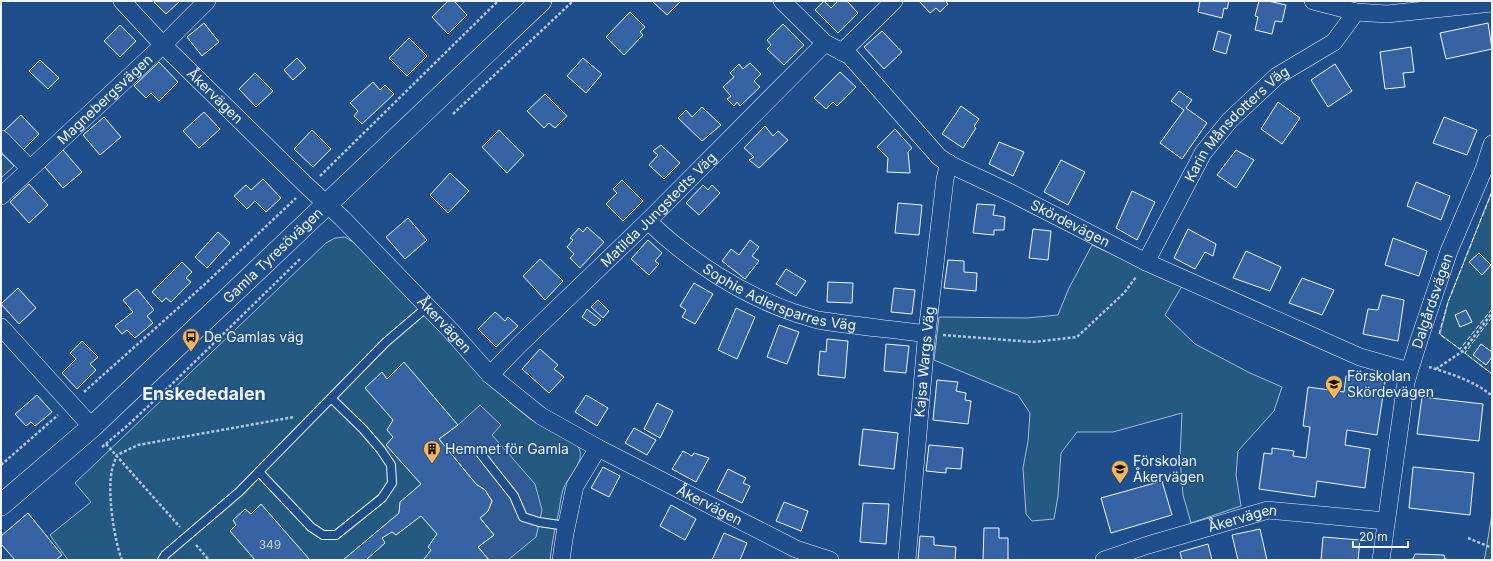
<svg xmlns="http://www.w3.org/2000/svg" width="1493" height="561" viewBox="0 0 1493 561" font-family="Inter,sans-serif">
<style>
.green{fill:#245a82;stroke:#a8bbd7}
.parking{fill:#305b95;stroke:#a8bbd7}
.building{fill:#3563a3;stroke:#f2f6ff}
.lines{fill:none;stroke-linecap:round;stroke-linejoin:round}
.service-casing{stroke:#f2f6ff;stroke-width:10}
.minor-casing{stroke:#f2f6ff;stroke-width:18}
.tertiary-casing{stroke:#f2f6ff;stroke-width:22}
.path{stroke:#b3c4dc;stroke-width:2.5;stroke-dasharray:3 2;stroke-linecap:butt}
.service{stroke:#1f4e8c;stroke-width:8}
.minor{stroke:#1f4e8c;stroke-width:17}
.tertiary{stroke:#1f4e8c;stroke-width:21}
.fence{stroke:#f2f6ff;stroke-width:1;stroke-dasharray:5 2;stroke-linecap:butt}
.labels{text-anchor:middle;stroke-width:3;stroke-linejoin:round;paint-order:stroke}
.number-label{font-size:12px;fill:#c3d1e8}
.street-label{font-size:14px;fill:#f2f6ff;stroke:#1f4e8c}
.poi-label{font-size:14px;fill:#f2f6ff;stroke:#1f4e8c;text-anchor:start}
.district-label{font-size:18px;font-weight:bold;fill:#f2f6ff;stroke:#1f4e8c}
</style>
<rect width="100%" height="100%" fill="#1f4e8c"/>
<path class="green" d="M1 153 14 166 1 178Z
M1492 191V374L1440 334 1448 302Z
M345 237 356 244 509 402 529 418 578 446C587 462 568 475 563 490 561 496 560 504 559 511 555 527 552 543 550 560H68L50 535 91 502 75 483 326 243 335 238Z
M1092 245 1182 286 1165 315 1195 344 1250 373 1282 387 1274 411 1238 451 1236 475 1241 506 1191 523 1183 495 1180 458 1182 413 1113 432H1077L1061 453 1058 496 1054 519 1032 521 1026 514 1023 468 1028 441 1030 413 1018 395 934 360 939 317 1027 318 1058 315 1069 288Z
M1492 514V560H1484L1485 556Z"/>
<path class="parking" d="M480 405 501 425 492 435 535 484 542 510 536 537 508 560H489L478 547 494 535 480 518 488 511 492 501 485 490 476 484 439 439 458 425Z"/>
<path class="building" d="M153 1H180L166 14Z
M448 1H454L467 15 448 34 432 17Z
M652 1H681L667 15Z
M824 1 831 8 838 1H847L858 13 838 33 815 10Z
M919 1H945L948 4 940 12 936 8 930 13Z
M1200 1H1229L1227 9 1224 8 1222 18 1198 12Z
M1259 1H1268L1286 5 1282 22 1275 21 1272 34 1255 30 1258 17 1255 16Z
M630 12 645 27 640 32 643 35 624 55 606 37Z
M204 23 219 42 202 56 187 37Z
M1488 23 1492 49 1446 59 1440 33Z
M783 24 804 45 784 65 767 49 771 45 767 40Z
M120 25 136 41 120 57 104 41Z
M882 31 902 52 884 69 864 47Z
M1218 31 1231 35 1226 54 1213 50Z
M409 38 427 56 407 76 389 58Z
M1411 47 1414 72 1403 73 1405 87 1385 89 1380 52Z
M297 58 306 68 293 80 284 70Z
M583 58 602 74 586 93 567 76Z
M40 60 59 78 48 89 29 71Z
M159 62 178 82 159 101 151 93 146 98 134 86Z
M750 63 761 74 754 81 760 87 740 106 737 102 734 106 727 99 731 96 723 87 734 77 730 73 739 64 743 69Z
M1335 64 1352 91 1328 107 1311 80Z
M840 72 856 87 837 106 833 102 826 109 814 98Z
M255 73 273 91 256 107 239 89Z
M373 82 380 90 385 85 394 94 362 124 354 116 358 111 350 103Z
M1179 91 1192 100 1186 108 1207 123 1182 159 1160 143 1184 110 1171 101Z
M545 94 567 116 555 128 549 123 544 128 527 111Z
M1278 102 1300 118 1282 144 1261 129Z
M961 106 979 119 974 126 976 128 963 148 942 134Z
M702 107 721 125 702 141 678 118 686 110 692 117Z
M204 112 220 129 199 148 183 131Z
M21 115 39 134 22 151 3 132Z
M104 117 121 137 100 155 83 135Z
M1444 117 1477 130 1467 155 1433 143Z
M765 126 773 136 778 131 788 140 759 168 749 160 754 157 744 148Z
M895 129 912 148 908 152 910 173 887 172 888 158 877 147Z
M312 130 331 149 313 167 294 149Z
M499 130 524 155 507 173 482 147Z
M999 142 1024 152 1013 176 989 164Z
M661 145 680 163 664 179 649 165 658 155 653 151Z
M63 150 82 172 63 188 44 166Z
M1236 150 1254 160 1236 188 1217 175Z
M1061 160 1085 172 1068 205 1044 192Z
M450 173 469 191 448 213 430 195Z
M263 179 281 198 266 212 255 201 247 209 234 196 246 185 251 190Z
M622 180 643 201 623 221 606 204 617 193 613 189Z
M1416 182 1450 196 1441 220 1407 206Z
M29 184 48 205 29 223 10 202Z
M703 185 708 190 712 185 720 193 699 215 686 203Z
M1132 191 1155 202 1137 240 1116 228Z
M898 203 922 205 919 235 895 233Z
M977 204 995 205 993 215 1005 217 1004 230H994V235L973 233Z
M408 218 427 240 405 259 386 237Z
M587 227 604 242 580 268 570 258 574 254 567 247 573 240 570 238 579 228 583 232Z
M1033 229 1051 231 1048 260 1029 258Z
M1188 229 1216 244 1213 256 1205 252 1195 269 1174 258Z
M218 232 230 243 207 268 195 257Z
M1393 238 1427 251 1419 276 1385 265Z
M648 240 662 253 655 261 659 264 649 275 631 259Z
M750 240 759 247 752 256 759 261 745 279 722 261 731 249 739 255Z
M1246 251 1281 267 1270 291 1233 278Z
M1479 253 1491 265 1482 275 1469 262Z
M540 259 563 281 545 300 523 276Z
M948 260 964 261V272L977 273 976 291 944 288Z
M182 262 192 272 186 278 191 282 171 302 166 298 162 302 152 292Z
M786 269 806 281 796 296 776 284Z
M1302 278 1334 290 1322 315 1289 303Z
M828 282 853 283 852 303 827 302Z
M694 283 713 294 695 324 682 317 686 310 680 306Z
M18 288 36 308 19 324 1 304Z
M894 288 915 290 912 314 891 312Z
M137 289 154 310 147 316 153 323 135 338 127 330 122 334 115 326 133 312 123 300Z
M1382 295 1404 300 1398 341 1363 334 1368 309 1378 310Z
M598 300 609 311 603 318 591 307Z
M736 308 755 317 737 359 718 350Z
M587 309 601 320 595 326 582 317Z
M1466 310 1472 322 1460 327 1455 315Z
M495 312 505 321 508 317 518 326 496 347 478 329Z
M779 325 799 332 787 364 767 357Z
M827 339 848 341 845 378 818 375 820 351 826 352Z
M82 341 98 357 90 364 96 370 77 389 62 373 76 359 70 353Z
M886 344 909 346 906 373 884 371Z
M1481 344 1492 352V357L1486 365 1473 355Z
M540 349 558 365 554 369 564 377 549 393 522 369Z
M404 362 458 425 439 439 476 484 485 490 492 501 488 511 480 518 494 535 478 547 489 560H425L424 559 431 550 428 547 437 534 421 516 396 535 392 532 382 538 385 543 366 560H343L399 513 400 502 421 484 386 445 393 437 387 430 393 420 365 388 382 372 387 379Z
M1346 376 1385 382 1377 435 1347 430 1345 445 1370 449 1365 488 1317 481 1315 497 1259 489 1264 453 1272 454V448L1294 451 1293 456 1306 458 1310 427 1303 426 1308 387 1344 392Z
M937 380 958 382 956 391 966 393 965 400 971 401 968 424 933 420Z
M37 395 52 412 35 426 31 422 26 426 15 414Z
M586 395 608 408 597 426 575 412Z
M1422 397 1483 404 1479 441 1417 434Z
M657 403 673 411 660 438 644 429Z
M634 428 656 440 647 455 625 443Z
M863 429 898 433 894 469 859 465Z
M929 445 963 448 961 469 946 468V473L926 471Z
M683 451 692 456 694 453 709 458 696 482 672 469Z
M603 467 620 476 609 497 591 488Z
M1413 467 1474 473 1470 515 1409 508Z
M728 469 746 478 743 483 750 486 742 503 717 491Z
M1162 481 1172 515 1111 533 1101 498Z
M784 502 808 511 801 531 776 521Z
M863 503 889 504 886 544 860 542Z
M261 504 310 560H255L230 531 236 525 233 520 245 509 251 514Z
M671 505 696 519 685 540 660 526Z
M28 513 62 555 56 560H15L1 544V536Z
M984 528H999V538H1008V560H983Z
M1260 529 1267 560H1238L1232 535Z
M724 533 747 543 740 560H712Z
M920 536 934 537V545L956 547 955 560H918Z
M1323 537 1360 540 1358 560H1321Z
M1208 544 1212 560H1182L1180 552Z
M1415 554 1444 555 1445 559 1452 560H1403L1413 559Z"/>
<g class="lines">
<defs>
<path id="service" d="M480 453 514 496 523 517 539 522 566 526
M259 472 311 527 323 535H336L382 498 392 483 391 465 381 450 363 429 331 398
M162 560 165 555 239 492 386 342 427 307"/>
<g id="minor">
<path id="s1" d="M122 1 163 45 308 187 342 218 452 332 490 375 541 416 598 448 796 549 830 560"/>
<path id="s2" d="M782 1 825 43 850 56 939 157 951 165 1011 193 1146 262 1360 357 1409 371"/>
<path d="M1313 1 1356 12 1387 14 1492 3"/>
<path d="M842 52 894 1"/>
<path d="M1 139 30 169"/>
<path id="s3" d="M1 196 163 45 207 1"/>
<path id="s4" d="M648 221C688 260 742 295 795 313 802 315 810 318 818 320 854 326 891 329 927 334"/>
<path id="s5" d="M1146 262 1203 153 1230 120 1277 76 1334 42 1356 12"/>
<path d="M1 327 92 427"/>
<path id="s6" d="M490 375 518 346 648 221 825 43"/>
<path d="M561 560 565 533 575 486 598 448"/>
<path id="s7" d="M907 560 926 341 945 179 949 163"/>
<path id="s8" d="M1104 560 1148 545 1268 510 1386 521"/>
<path id="s9" d="M1381 560 1406 382 1419 340 1449 251 1484 169 1492 144"/>
</g>
<g id="tertiary">
<path id="s10" d="M1 505 92 427 541 1"/>
</g>
</defs>
<use href="#service" class="service-casing"/>
<use href="#minor" class="minor-casing"/>
<use href="#tertiary" class="tertiary-casing"/>
<path class="path" d="M453 114 573 1
M320 176 498 1
M943 335 1033 342 1077 337 1124 293 1136 277
M1429 367C1449 373 1477 382 1492 396
M1436 369 1463 351 1492 313
M84 392 205 284 296 198
M106 444 180 527
M102 447 127 426 172 384 300 259
M1 465 58 415
M1468 538 1492 548
M196 545 209 560
M122 560C114 540 107 492 112 470 113 465 115 460 117 455L138 445 294 417"/>
<use href="#service" class="service"/>
<use href="#minor" class="minor"/>
<use href="#tertiary" class="tertiary"/>
<path class="fence" d="M1492 192 1448 302 1439 334 1460 349 1492 309
M1492 317 1465 353 1492 374"/>
</g>
<defs>
<symbol id="bus-pin" viewBox="-11 -11 22 30"><path d="M0 17L-7.5 6A9.5 9.5 0 1 1 7.5 6Z" fill="#ffb74d" stroke="#1f4e8c"/><path d="M-5-6H5V4H4V6H2V4H-2V6H-4V4H-5ZM-3.5-4V0h7V-4ZM-3.5 1.2v1.5H-2V1.2ZM2 1.2v1.5H3.5V1.2Z" fill="#111"/></symbol>
<symbol id="school-pin" viewBox="-11 -11 22 30"><path d="M0 17L-7.5 6A9.5 9.5 0 1 1 7.5 6Z" fill="#ffb74d" stroke="#1f4e8c"/><path d="M0-5L7-2L0 1L-7-2ZM-4 1L0 2.5L4 1V4Q0 6-4 4Z" fill="#111"/></symbol>
<symbol id="building-pin" viewBox="-11 -11 22 30"><path d="M0 17L-7.5 6A9.5 9.5 0 1 1 7.5 6Z" fill="#ffb74d" stroke="#1f4e8c"/><path d="M-4-6H4V6H1V3H-1V6H-4ZM-2.5-4.3h1.7v1.8h-1.7ZM.8-4.3h1.7v1.8H.8ZM-2.5-1h1.7V.8h-1.7ZM.8-1h1.7V.8H.8Z" fill="#111"/></symbol>
</defs>
<g fill-rule="evenodd">
<use href="#bus-pin" x="181" y="327" width="20" height="27"/>
<use href="#school-pin" x="1324" y="374" width="20" height="27"/>
<use href="#building-pin" x="422" y="439" width="20" height="27"/>
<use href="#school-pin" x="1110" y="459" width="20" height="27"/>
</g>
<g class="labels">
<g class="number-label">
<text x="270" y="549">349</text>
</g>
<g class="street-label">
<text dy="5" stroke="none"><textPath href="#s1" startOffset="133">Åkervägen</textPath></text>
<text dy="5" stroke="none"><textPath href="#s3" startOffset="142">Magnebergsvägen</textPath></text>
<text dy="5" stroke="none"><textPath href="#s5" startOffset="167">Karin Månsdotters Väg</textPath></text>
<text dy="5" stroke="none"><textPath href="#s6" startOffset="236">Matilda Jungstedts Väg</textPath></text>
<text dy="5" stroke="none"><textPath href="#s2" startOffset="370">Skördevägen</textPath></text>
<text dy="5" stroke="none"><textPath href="#s10" startOffset="369">Gamla Tyresövägen</textPath></text>
<text dy="5" stroke="none"><textPath href="#s4" startOffset="155">Sophie Adlersparres Väg</textPath></text>
<text dy="5" stroke="none"><textPath href="#s9" startOffset="265">Dalgårdsvägen</textPath></text>
<text dy="5" stroke="none"><textPath href="#s1" startOffset="457">Åkervägen</textPath></text>
<text dy="5" stroke="none"><textPath href="#s7" startOffset="199">Kajsa Wargs Väg</textPath></text>
<text dy="5" stroke="none"><textPath href="#s1" startOffset="781">Åkervägen</textPath></text>
<text dy="5" stroke="none"><textPath href="#s8" startOffset="145">Åkervägen</textPath></text>
</g>
<g class="poi-label">
<text x="204" y="342">De Gamlas väg</text>
<text x="1347" y="381">Förskolan<tspan x="1347" dy="16">Skördevägen</tspan></text>
<text x="445" y="454">Hemmet för Gamla</text>
<text x="1133" y="466">Förskolan<tspan x="1133" dy="16">Åkervägen</tspan></text>
</g>
<g class="district-label">
<text x="204" y="400">Enskededalen</text>
</g>
</g>
<rect width="1493" height="561" fill="none" stroke="#f2f6ff" stroke-width="4"/>
<path d="M1353 541v6h55v-6" fill="none" stroke="#f2f6ff" stroke-width="2"/>
<text x="1359" y="541" font-size="12" fill="#f2f6ff" stroke="#1f4e8c" stroke-width="3" paint-order="stroke">20 m</text>
</svg>
